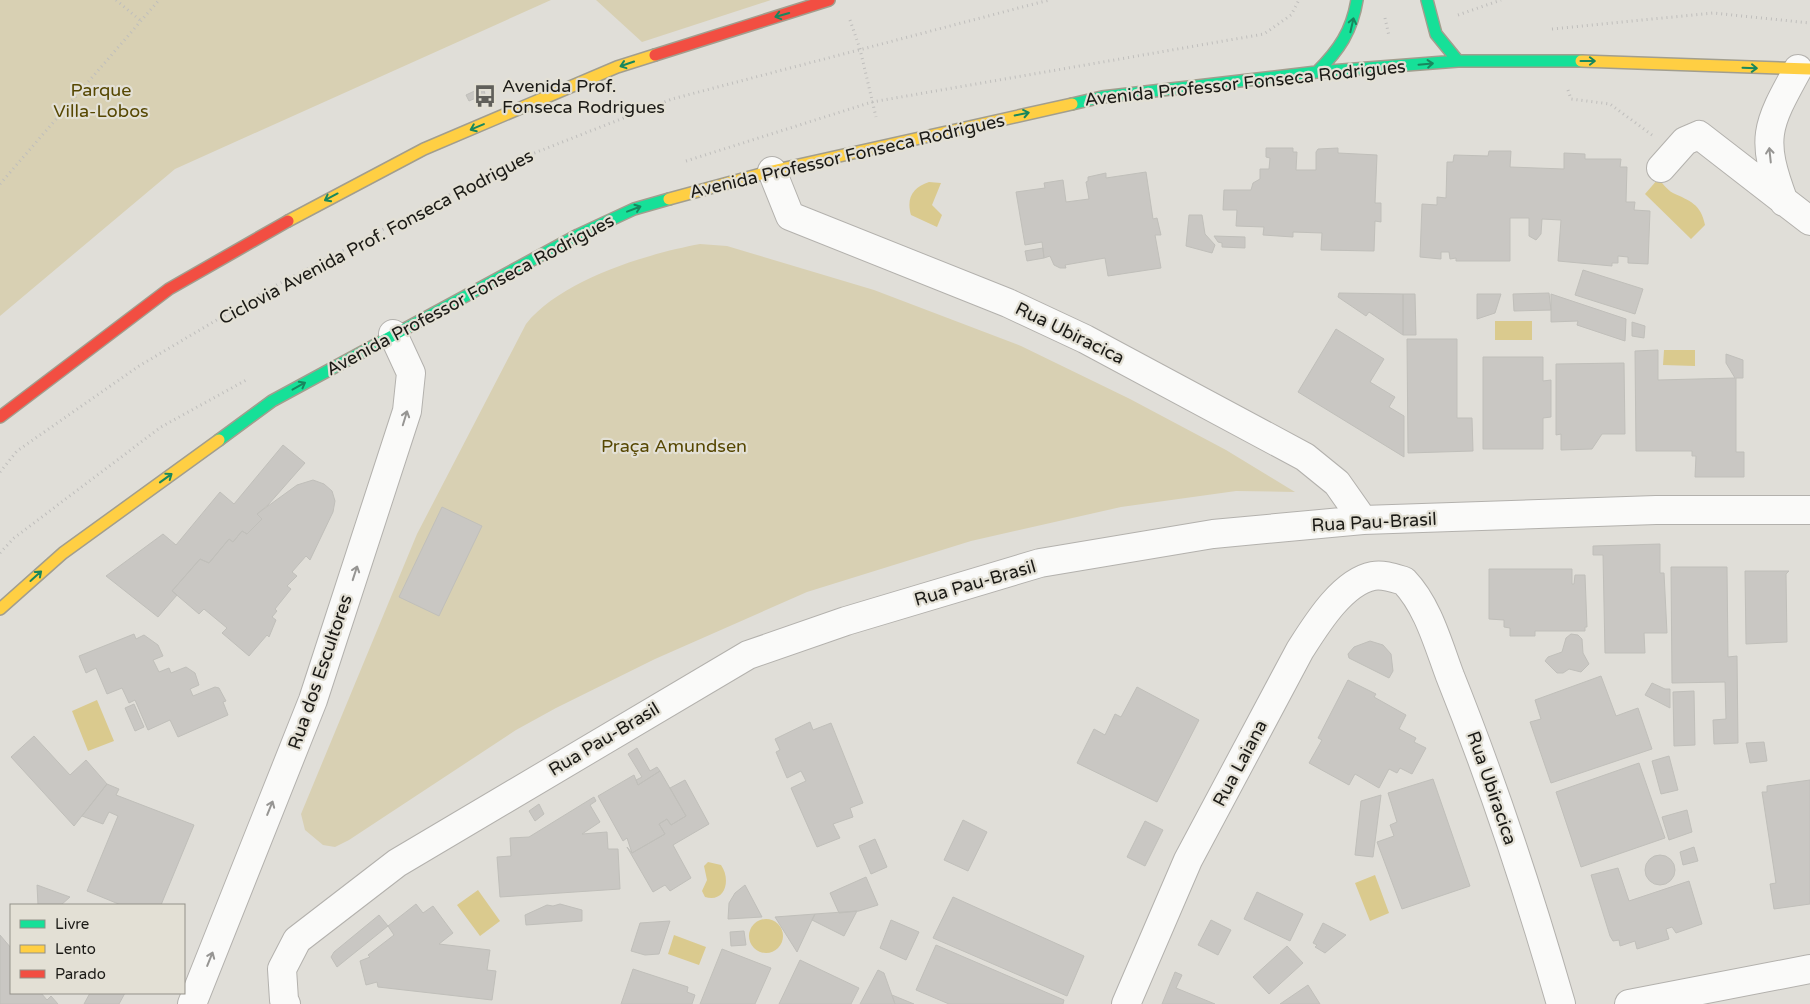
<svg xmlns="http://www.w3.org/2000/svg" width="1810" height="1004" viewBox="0 0 1810 1004" font-family="'Varela Round',sans-serif">
<style>
.green{fill:#d8d0b3}
.water{fill:#daca8e}
.building{fill:#c9c7c3;stroke:#c0bfba}
.lines{fill:none;stroke-linecap:round;stroke-linejoin:round}
.street-casing{stroke:#b3b1ad;stroke-width:30}
.fast-casing{stroke:#a29e8e;stroke-width:14}
.slow-casing{stroke:#a29e8e;stroke-width:14}
.jam-casing{stroke:#a29e8e;stroke-width:14}
.path{stroke:#bfbebc;stroke-width:3;stroke-dasharray:1 4;stroke-linecap:butt}
.street{stroke:#fafaf9;stroke-width:28}
.fast{stroke:#16e098;stroke-width:11}
.slow{stroke:#ffcf43;stroke-width:11}
.jam{stroke:#f24e42;stroke-width:11}
.oneway{stroke:#18875e}
.oneway2{stroke:#969593}
.labels{text-anchor:middle;stroke-width:4.5;stroke-linejoin:round;paint-order:stroke}
.street-label{font-size:18px;fill:#1b1a16;stroke:#e3e0d5}
.poi-label{font-size:18px;fill:#1b1a16;stroke:#e3e0d5;text-anchor:start}
.park-label{font-size:18px;fill:#564702;stroke:#e3e0d5}
</style>
<rect width="100%" height="100%" fill="#e0ded8"/>
<path class="green" d="M0 0H551L175 169 0 316Z
M596 0H771L642 42Z
M700 244 727 246 874 290 1021 346 1130 399 1226 450 1295 492 1236 491 1121 507 971 541 807 592 655 659 556 708 516 730 349 840 335 847 323 845 305 830 301 814 417 534 526 324C561 280 646 254 700 244Z"/>
<path class="water" d="M1658 179C1663 183 1667 190 1673 193 1690 201 1701 204 1705 225L1691 239 1645 194Z
M929 182 941 183 932 205 942 215 937 227 911 215C906 198 913 187 929 182Z
M1495 321H1532V340H1495Z
M1664 350H1695V366L1663 365Z
M97 700 114 741 88 751 72 711Z
M708 862 721 865C731 879 726 903 705 897L702 891 707 880 704 866Z
M1375 875 1389 913 1370 921 1355 883Z
M478 890 500 921 480 936 457 905Z
M749 936a17 17 0 1 1 34 0a17 17 0 1 1-34 0Z
M674 935 706 947 699 965 668 954Z"/>
<path class="building" d="M483 87 485 94 469 101 466 95Z
M1266 148H1293V152H1297L1296 170H1316V152L1318 149 1338 148V153L1377 155 1375 203H1381V222L1375 221 1374 251 1321 250 1322 233 1293 232V237L1263 235 1264 227 1236 226 1237 210H1223L1224 190H1251L1253 183 1260 179V169H1269L1270 158 1266 157Z
M1489 151H1511L1510 167 1564 169V153L1585 154V159H1621L1620 167H1627L1626 202H1635L1634 210 1650 211 1648 264 1628 263V257L1618 256V263H1612V266L1558 261 1561 220 1542 219 1541 234 1536 240 1529 236V218H1510V261H1456V258L1450 259 1449 252H1441V259L1420 257 1422 204 1437 205V197L1446 198 1447 162H1453L1454 155 1488 156Z
M1146 172 1153 219 1157 218 1161 235H1155L1161 268 1108 276 1105 258 1065 265 1066 268H1060L1054 265 1050 256 1044 258 1042 242 1025 245 1016 192 1045 188 1044 183 1063 180 1066 202 1089 199 1086 182 1088 181V177L1106 173V178Z
M1189 215H1202L1205 234 1215 245 1212 253 1186 246Z
M1214 236 1245 237V248L1222 247V243L1218 242Z
M1043 248 1044 258 1027 261 1025 251Z
M1583 270 1643 289 1635 314 1575 295Z
M1339 293 1403 294V335L1369 312 1366 316 1338 297Z
M1549 293 1551 310 1514 311 1513 294Z
M1403 294H1415L1416 335H1403Z
M1477 294H1501L1495 313 1477 319Z
M1551 294 1626 319 1625 341 1577 325 1578 321 1551 322Z
M1632 322 1645 326 1644 338 1632 336Z
M1336 329 1384 359 1370 382 1395 397 1389 407 1404 416V457L1298 392Z
M1407 339H1457V418H1472L1473 451 1408 453Z
M1658 350V380L1735 378 1726 363V354L1743 360V378H1736V452H1744V477H1695L1696 456H1692V451H1636L1635 351Z
M1483 357H1543V381L1551 380V417L1543 418V449H1483Z
M1624 363 1625 434H1602L1592 449 1561 450V434L1556 435V364Z
M283 445 305 463 268 505 257 514 262 519 247 534 242 531 233 542 229 539 209 563 200 559 172 591 177 595 158 617 106 576 163 534 176 545 220 492 234 504Z
M313 480 324 484 332 491 335 501 333 512 310 560 306 556 292 572 297 576 287 586 291 589 275 609 277 611 272 617 276 620 269 637 267 635 249 656 222 633 227 628 204 609 199 614 172 591 200 559 209 563 229 539 233 542 242 531 247 534 262 519 257 514 297 485Z
M442 507 482 526 439 616 399 597Z
M1660 544V573H1664L1667 633H1644L1645 653H1605L1603 555H1593V546Z
M1671 567H1727L1728 657 1737 656 1738 743 1714 744 1713 720 1726 719 1725 682 1672 683Z
M1489 569H1572V584H1574L1575 575H1585L1587 627H1585V631H1535V636H1510V628L1504 627V620L1489 619Z
M1745 571H1789L1786 574 1787 642 1746 644Z
M134 634 136 639 144 635 158 645 163 656 153 660 159 672 169 668 171 673 186 667 195 673 199 685 190 689 193 696 215 687 219 688 226 701 223 702 228 715 178 737 170 720 148 730 135 700 129 703 122 688 107 694 96 668 86 673 79 656Z
M1571 634 1578 635 1582 639 1583 653 1589 664 1581 672 1569 669 1563 673H1557L1545 661 1548 657 1562 652 1566 638Z
M1370 641 1383 645 1391 654 1393 671 1389 678 1349 658 1348 654 1354 647Z
M1601 676 1616 716 1638 708 1652 749 1551 783 1530 722 1541 719 1535 700Z
M1348 680 1376 694 1374 697 1406 715 1399 729 1416 738 1414 742 1426 748 1412 774 1400 768 1397 773 1389 769 1379 788 1355 774 1349 785 1309 763 1322 740 1318 738Z
M1652 683 1665 689H1670V708L1645 695Z
M1137 687 1199 720 1157 802 1077 763 1094 729 1105 735 1115 714 1121 717Z
M1694 691 1695 745 1674 746 1673 692Z
M134 704 144 727 135 731 125 708Z
M810 722 813 730 831 723 863 803 850 808 853 817 833 824 840 838 817 847 791 788 806 781 801 771 787 778 776 752 780 750 775 739Z
M34 736 70 775 86 760 107 784 74 826 11 757Z
M1764 742 1767 761 1750 763 1746 743Z
M637 748 650 771 657 767 660 771 638 785 636 780 642 777 628 754Z
M1669 756 1678 790 1661 794 1652 761Z
M1639 763 1665 838 1581 867 1556 792Z
M660 771 686 816 671 825 667 819 659 824 665 834 632 853 627 838 623 841 598 796 634 775 638 785Z
M1433 779 1470 886 1402 909 1377 842 1394 836 1390 825 1397 822 1388 793Z
M685 780 709 824 673 845 691 878 670 891 665 885 653 892 627 847 632 853 665 834 659 824 667 819 671 825 686 816 670 788Z
M1810 780V904L1774 909 1770 884 1776 883 1762 792H1767V786Z
M107 784 119 789 116 795 194 825 161 905H121L87 891 118 816 109 812 103 824 82 816Z
M1381 795 1373 857 1355 855 1361 801Z
M594 797 596 801 590 805 600 822 582 834 607 832 608 849H618L620 889 500 897 497 857 511 856 510 838 529 837Z
M539 804 544 814 535 821 529 811Z
M1687 810 1692 832 1669 840 1662 817Z
M963 820 987 832 968 871 944 860Z
M1145 821 1163 830 1145 866 1127 857Z
M875 839 887 867 871 874 859 846Z
M1694 847 1698 861 1683 865 1680 852Z
M1645 870a15 15 0 1 1 30 0a15 15 0 1 1-30 0Z
M1618 868 1629 901 1689 881 1702 924 1676 933 1672 927 1666 929 1669 939 1637 949 1635 941 1620 946 1619 940 1613 941 1610 936 1591 875Z
M866 877 878 905 859 911 839 913 830 893Z
M37 885 70 897 61 905H38Z
M745 885 762 917 728 919 729 903 735 893Z
M1257 892 1303 914 1290 941 1244 919Z
M953 897 1084 956 1067 996 933 938Z
M416 904 423 913 433 906 453 933 439 944 490 950 487 970 496 971 492 1000 378 987 377 982 366 985 360 961 370 957 368 955 394 935 388 926Z
M560 904 582 910V921L526 925 525 915 547 905 553 906Z
M857 911 844 936 812 920 815 914Z
M815 914 812 920 797 952 775 917Z
M379 915 388 926 337 967 331 957 334 952Z
M891 920 919 932 906 960 880 948Z
M1211 920 1231 930 1218 955 1198 945Z
M670 921 659 954 645 955 631 951 640 923Z
M1323 923 1346 935 1325 953 1315 947 1317 945 1313 943Z
M744 931 746 945 731 946 730 932Z
M0 935 11 948V993H41L47 1000 51 996 58 1004H0Z
M936 945 1064 1000 1063 1004H949L916 990Z
M1287 946 1303 963 1269 994 1253 977Z
M722 949 771 968 755 1004H700Z
M800 960 859 988 851 1004H779Z
M633 969 688 987 687 992 695 995 692 1004H621Z
M878 970 884 973 895 1004H860Z
M1175 972 1182 975 1176 988 1215 1004H1162Z
M1308 985 1320 1004H1280Z
M90 993H125L119 1004H84Z
M892 995 914 1004H895Z"/>
<g class="lines">
<defs>
<path id="street" d="M1661 168 1685 141 1699 135 1810 221
M772 171 790 216 1008 303 1085 339 1305 457 1337 483 1363 520
M1784 202C1760 138 1766 127 1798 69
M192 1004 313 700 407 411 411 373 393 334
M286 1004 284 1000 282 969 297 940 397 863 748 655 846 621 1040 563 1213 534 1363 520 1656 510H1810
M1126 1004 1188 860 1300 650C1316 625 1342 582 1373 576 1383 574 1394 578 1404 581 1428 606 1438 644 1450 676 1493 783 1529 893 1561 1004
M1629 1004 1810 969"/>
<path id="fast" d="M1427 0 1436 34 1458 61
M1317 72C1339 50 1352 31 1357 0
M1072 104 1102 97 1317 72 1458 61H1581
M219 440 272 401 578 235 634 209 669 199"/>
<path id="slow" d="M1581 61 1810 69
M669 199 772 171 1072 104
M288 221 424 149 617 67 655 55
M0 609 63 553 219 440"/>
<path id="jam" d="M655 55 829 0
M0 417 169 289 288 221"/>
</defs>
<use href="#street" class="street-casing"/>
<use href="#fast" class="fast-casing"/>
<use href="#slow" class="slow-casing"/>
<use href="#jam" class="jam-casing"/>
<path class="path" d="M116 0 141 21
M1458 15 1501 0
M1385 18 1389 36
M850 20 860 49 876 117
M1552 29 1713 13 1810 23
M1568 90 1571 99 1610 104 1652 135
M686 161 872 102 1264 34 1291 15 1299 0
M0 184 159 0
M0 472 17 451 139 366 269 289 514 161 672 99 1049 0
M0 553 14 538 161 427 248 379"/>
<use href="#street" class="street"/>
<use href="#fast" class="fast"/>
<use href="#slow" class="slow"/>
<use href="#jam" class="jam"/>
</g>
<defs><path id="oneway-shaft" d="M-6 0H5M1.5-3L5.5 0L1.5 3" fill="none" stroke-width="1.6" stroke-linecap="round" stroke-linejoin="round" transform="scale(1.25)"/></defs>
<g class="oneway">
<use href="#oneway-shaft" transform="translate(782 15) rotate(164)"/>
<use href="#oneway-shaft" transform="translate(1352 25) rotate(-77)"/>
<use href="#oneway-shaft" transform="translate(1588 61)"/>
<use href="#oneway-shaft" transform="translate(627 64) rotate(161)"/>
<use href="#oneway-shaft" transform="translate(1426 64) rotate(-5)"/>
<use href="#oneway-shaft" transform="translate(1750 68) rotate(2)"/>
<use href="#oneway-shaft" transform="translate(1022 114) rotate(-12)"/>
<use href="#oneway-shaft" transform="translate(477 127) rotate(157)"/>
<use href="#oneway-shaft" transform="translate(331 197) rotate(152)"/>
<use href="#oneway-shaft" transform="translate(634 209) rotate(-21)"/>
<use href="#oneway-shaft" transform="translate(299 386) rotate(-29)"/>
<use href="#oneway-shaft" transform="translate(166 478) rotate(-36)"/>
<use href="#oneway-shaft" transform="translate(36 576) rotate(-42)"/>
</g>
<g class="oneway2">
<use href="#oneway-shaft" transform="translate(1770 155) rotate(-96)"/>
<use href="#oneway-shaft" transform="translate(405 418) rotate(-73)"/>
<use href="#oneway-shaft" transform="translate(355 573) rotate(-72)"/>
<use href="#oneway-shaft" transform="translate(270 808) rotate(-68)"/>
<use href="#oneway-shaft" transform="translate(210 959) rotate(-68)"/>
</g>
<defs>
<symbol id="bus-bare" viewBox="-9 -9 18 18"><path d="M-5-6H5V4H4V6H2V4H-2V6H-4V4H-5ZM-3.5-4V0h7V-4ZM-3.5 1.2v1.5H-2V1.2ZM2 1.2v1.5H3.5V1.2Z" fill="#605f5a" stroke="#e3e0d5" stroke-width="2.5" paint-order="stroke"/></symbol>
</defs>
<g fill-rule="evenodd">
<use href="#bus-bare" x="469" y="80" width="32" height="32"/>
</g>
<g class="labels">
<g class="street-label">
<text transform="translate(1245 83) rotate(-6)" y="6">Avenida Professor Fonseca Rodrigues</text>
<text transform="translate(847 156) rotate(-13)" y="6">Avenida Professor Fonseca Rodrigues</text>
<text transform="translate(376 237) rotate(-28)" y="6">Ciclovia Avenida Prof. Fonseca Rodrigues</text>
<text transform="translate(470 295) rotate(-28)" y="6">Avenida Professor Fonseca Rodrigues</text>
<text transform="translate(1070 333) rotate(26)" y="6">Rua Ubiracica</text>
<text transform="translate(1374 522) rotate(-3)" y="6">Rua Pau-Brasil</text>
<text transform="translate(975 583) rotate(-16)" y="6">Rua Pau-Brasil</text>
<text transform="translate(320 672) rotate(-71)" y="6">Rua dos Escultores</text>
<text transform="translate(604 739) rotate(-31)" y="6">Rua Pau-Brasil</text>
<text transform="translate(1240 763) rotate(-62)" y="6">Rua Laiana</text>
<text transform="translate(1492 788) rotate(71)" y="6">Rua Ubiracica</text>
</g>
<g class="poi-label">
<text x="502" y="92">Avenida Prof.<tspan x="502" dy="21">Fonseca Rodrigues</tspan></text>
</g>
<g class="park-label">
<text x="101" y="96">Parque<tspan x="101" dy="21">Villa-Lobos</tspan></text>
<text x="674" y="452">Praça Amundsen</text>
</g>
</g>
<rect x="10" y="904" width="175" height="90" fill="#e3e0d5" stroke="#939189"/>
<rect x="20" y="920" width="25" height="8" fill="#16e098" stroke="#939189"/>
<text x="55" y="929" font-size="15" fill="#1b1a16">Livre</text>
<rect x="20" y="945" width="25" height="8" fill="#ffcf43" stroke="#939189"/>
<text x="55" y="954" font-size="15" fill="#1b1a16">Lento</text>
<rect x="20" y="970" width="25" height="8" fill="#f24e42" stroke="#939189"/>
<text x="55" y="979" font-size="15" fill="#1b1a16">Parado</text>
</svg>
